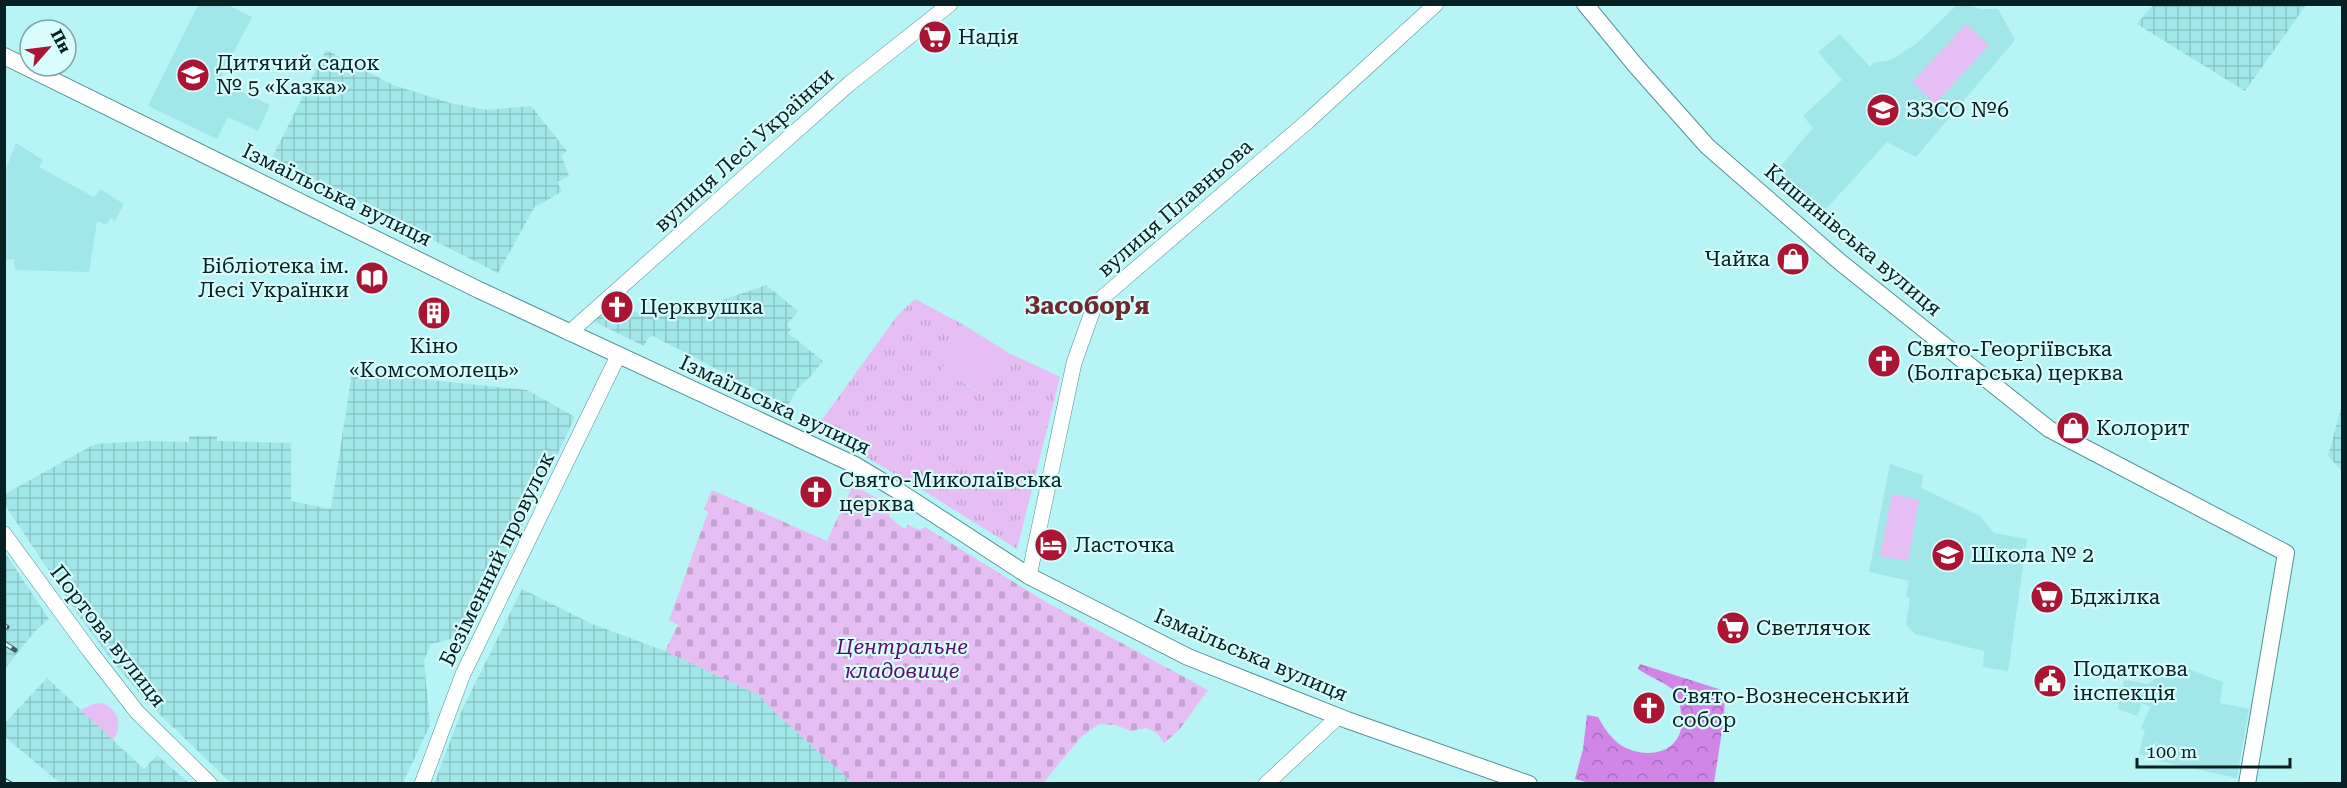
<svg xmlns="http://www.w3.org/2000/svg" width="2347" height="788" viewBox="0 0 2347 788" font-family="'Roboto Serif',serif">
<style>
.built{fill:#a1e6e8}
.industrial{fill:url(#industrial-grid)}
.grass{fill:#e7bef3}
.forest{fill:url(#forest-crowns)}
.cemetery{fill:url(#cemetery-stones)}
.park{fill:url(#park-tufts)}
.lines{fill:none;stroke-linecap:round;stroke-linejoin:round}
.secondary-casing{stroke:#579193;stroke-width:16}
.primary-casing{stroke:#579193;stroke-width:18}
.secondary{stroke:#fff;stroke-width:15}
.primary{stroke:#fff;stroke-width:16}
.rail-casing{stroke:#3b5e5f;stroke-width:5}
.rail{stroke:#d9fcfd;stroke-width:3;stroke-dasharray:9;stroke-linecap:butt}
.labels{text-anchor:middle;stroke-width:4.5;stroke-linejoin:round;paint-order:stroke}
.poi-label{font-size:21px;fill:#072021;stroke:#d9fcfd;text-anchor:start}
.street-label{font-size:21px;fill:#072021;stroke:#d9fcfd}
.park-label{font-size:21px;font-style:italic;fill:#570f69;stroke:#d9fcfd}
.quarter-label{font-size:24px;font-weight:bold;fill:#6e282e;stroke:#d9fcfd}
</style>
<defs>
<pattern id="industrial-grid" width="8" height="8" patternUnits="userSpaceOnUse" patternTransform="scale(1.5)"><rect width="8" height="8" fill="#a1e6e8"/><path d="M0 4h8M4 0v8" fill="none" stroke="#89c5c7"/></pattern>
<pattern id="forest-crowns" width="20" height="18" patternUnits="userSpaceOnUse" patternTransform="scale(1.5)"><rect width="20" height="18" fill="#d085e7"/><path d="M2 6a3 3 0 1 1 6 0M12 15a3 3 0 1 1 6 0" fill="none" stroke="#a76cbb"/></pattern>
<pattern id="cemetery-stones" width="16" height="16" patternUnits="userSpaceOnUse" patternTransform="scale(1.5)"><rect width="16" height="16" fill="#e7bef3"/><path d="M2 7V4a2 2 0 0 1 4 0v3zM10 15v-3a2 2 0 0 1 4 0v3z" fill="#c5a3d0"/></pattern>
<pattern id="park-tufts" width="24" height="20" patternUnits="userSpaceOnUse" patternTransform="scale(1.5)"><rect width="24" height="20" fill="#e7bef3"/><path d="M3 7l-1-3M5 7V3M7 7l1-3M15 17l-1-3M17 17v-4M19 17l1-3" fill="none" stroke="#c5a3d0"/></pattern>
</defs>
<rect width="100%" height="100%" fill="#b7f4f5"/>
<path class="built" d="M198 5H228L252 17 219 81 270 105 258 131 228 117 217 139 148 106Z
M1957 5H1970L1979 9H1998L2015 40 1916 157 1887 142 1816 220 1769 180 1813 128 1803 116 1842 80 1818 52 1840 34 1870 67 1873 63 1891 60 1916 44Z
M16 143 43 160 39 167 94 197 100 189 124 204 115 221 111 218 106 225 97 221 89 272 15 270 14 259 5 260V171Z
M1890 464 1923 475 1921 488 1980 516 1994 533 2027 539 2008 671 1983 667 1984 651 1915 634 1906 625 1910 598 1906 596 1909 581 1869 572Z
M2165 664 2188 669 2223 682 2220 703 2249 709 2237 778 2160 761 2139 754 2145 730 2141 728 2150 707 2142 703 2137 716 2118 709 2124 680 2148 684 2162 674Z"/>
<path class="industrial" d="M2153 5V4L2306 5 2245 91 2137 24Z
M326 50 393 85 450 103 487 110 531 106 567 151 561 155 569 176 557 182 562 191 539 205 535 206 498 273 272 158Z
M766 285 798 311 787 325 791 329 788 333 823 361 811 376 797 389 788 406 653 336 648 338 644 346 593 321 602 313 613 319 626 309 652 316 687 304 690 311Z
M352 372 527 390 575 417 536 499 466 635 431 644 424 660 430 725 403 783H231L147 702 113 662 81 619 5 505V494L95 444 146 441 189 442V436H217V441L291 443V501L331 509Z
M2342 405V471L2328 456Z
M5 553 49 619 35 631 5 669Z
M522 589 592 624 665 651 761 696 766 704 853 783 434 784 462 710Z
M47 678 144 769 157 755 189 783H60L5 737 4 724Z"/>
<path class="grass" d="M1966 24 1989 45 1935 104 1912 82Z
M964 325 1009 353 987 397 942 369Z
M1892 494 1919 500 1908 561 1880 556Z
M103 703C119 711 123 725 113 740L81 710 93 704Z"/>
<path class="forest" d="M1640 664 1725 691 1724 718 1714 783 1593 784 1575 779 1583 749 1587 715 1598 717C1604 728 1613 742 1626 748 1655 761 1687 748 1681 713 1680 704 1678 694 1671 688 1661 681 1648 676 1638 669Z"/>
<path class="cemetery" d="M853 485 889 505V517L905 529 908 525 920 530 925 527 1046 602 1208 690 1179 730 1164 743 1157 733 1146 728 1131 731 1116 725 1099 724 1081 737 1043 783H853L766 704 761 696 665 651 678 625 669 620 708 512 704 509 712 490 827 541Z"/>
<path class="park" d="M915 299 964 325 942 369 986 397 1009 353 1060 377 1017 549 916 486 816 428 897 316Z"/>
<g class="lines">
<defs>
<path id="secondary" d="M569 333 849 84 950 4
M4 534 89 650 137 712 210 784
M1029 576 1074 363 1095 304 1308 121 1436 4
M422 784 463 674 618 356
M1266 784 1338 717"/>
<path id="primary" d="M1585 4 1636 66 1707 146 1840 262 2049 429 2286 553 2247 784
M4 56 479 290 855 465 900 492 1029 576 1188 657 1347 720 1529 784"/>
</defs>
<use href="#secondary" class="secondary-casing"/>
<use href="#primary" class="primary-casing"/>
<use href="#secondary" class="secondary"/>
<use href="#primary" class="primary"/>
<defs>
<path id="rail" d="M4 626 7 627
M4 643 15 650
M4 780 11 784"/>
</defs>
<use href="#rail" class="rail-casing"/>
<use href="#rail" class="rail"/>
</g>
<defs>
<symbol id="supermarket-disc" viewBox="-11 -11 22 22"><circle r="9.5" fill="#ab1534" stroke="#d9fcfd"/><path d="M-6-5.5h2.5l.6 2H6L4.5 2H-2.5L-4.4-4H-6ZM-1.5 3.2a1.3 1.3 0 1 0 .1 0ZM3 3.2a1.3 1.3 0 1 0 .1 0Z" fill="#fff"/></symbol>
<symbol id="school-disc" viewBox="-11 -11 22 22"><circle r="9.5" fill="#ab1534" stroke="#d9fcfd"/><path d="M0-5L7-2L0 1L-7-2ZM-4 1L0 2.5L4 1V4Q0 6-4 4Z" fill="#fff"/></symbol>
<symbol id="shop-disc" viewBox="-11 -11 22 22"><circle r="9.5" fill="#ab1534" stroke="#d9fcfd"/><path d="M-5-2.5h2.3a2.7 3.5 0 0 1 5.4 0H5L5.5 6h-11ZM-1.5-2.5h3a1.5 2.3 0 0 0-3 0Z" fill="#fff"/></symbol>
<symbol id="library-disc" viewBox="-11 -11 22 22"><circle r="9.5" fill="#ab1534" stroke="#d9fcfd"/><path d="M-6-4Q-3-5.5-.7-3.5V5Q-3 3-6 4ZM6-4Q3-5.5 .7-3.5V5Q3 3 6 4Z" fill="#fff"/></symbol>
<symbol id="church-disc" viewBox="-11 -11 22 22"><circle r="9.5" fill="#ab1534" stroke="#d9fcfd"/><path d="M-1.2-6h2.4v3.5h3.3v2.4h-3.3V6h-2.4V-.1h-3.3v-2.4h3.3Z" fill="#fff"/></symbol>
<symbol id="building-disc" viewBox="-11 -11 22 22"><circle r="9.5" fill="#ab1534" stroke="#d9fcfd"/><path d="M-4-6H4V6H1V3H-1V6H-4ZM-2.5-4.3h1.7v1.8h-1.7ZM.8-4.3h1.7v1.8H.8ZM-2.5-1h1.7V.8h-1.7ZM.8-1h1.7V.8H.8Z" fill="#fff"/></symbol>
<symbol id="hotel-disc" viewBox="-11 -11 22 22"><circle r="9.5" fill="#ab1534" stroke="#d9fcfd"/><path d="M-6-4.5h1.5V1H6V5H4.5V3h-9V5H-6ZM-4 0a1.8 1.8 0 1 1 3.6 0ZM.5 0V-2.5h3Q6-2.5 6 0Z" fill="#fff"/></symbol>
<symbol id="civic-disc" viewBox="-11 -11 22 22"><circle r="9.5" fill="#ab1534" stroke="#d9fcfd"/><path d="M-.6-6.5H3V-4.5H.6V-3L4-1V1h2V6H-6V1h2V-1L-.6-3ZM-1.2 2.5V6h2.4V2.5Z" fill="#fff"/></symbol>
</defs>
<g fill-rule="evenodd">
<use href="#supermarket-disc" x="916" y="18" width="38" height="38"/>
<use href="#school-disc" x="174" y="56" width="38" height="38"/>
<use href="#school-disc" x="1864" y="91" width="38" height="38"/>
<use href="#shop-disc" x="1774" y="240" width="38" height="38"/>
<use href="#library-disc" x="353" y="259" width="38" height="38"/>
<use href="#church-disc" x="598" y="288" width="38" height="38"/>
<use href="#building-disc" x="415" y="294" width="38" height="38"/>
<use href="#church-disc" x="1865" y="342" width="38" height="38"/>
<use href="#shop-disc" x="2054" y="409" width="38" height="38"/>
<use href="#church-disc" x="797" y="473" width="38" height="38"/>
<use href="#hotel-disc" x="1032" y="526" width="38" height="38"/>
<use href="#school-disc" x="1929" y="536" width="38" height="38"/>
<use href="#supermarket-disc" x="2028" y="578" width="38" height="38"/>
<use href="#supermarket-disc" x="1714" y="609" width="38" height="38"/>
<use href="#civic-disc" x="2031" y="662" width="38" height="38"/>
<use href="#church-disc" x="1630" y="689" width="38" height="38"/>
</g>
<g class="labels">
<g class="poi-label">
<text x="958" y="44">Надія</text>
<text x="216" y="70">Дитячий садок<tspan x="216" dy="24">№ 5 «Казка»</tspan></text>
<text x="1906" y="117">ЗЗСО №6</text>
<text x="1770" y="266" text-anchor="end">Чайка</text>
<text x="349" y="273" text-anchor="end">Бібліотека ім.<tspan x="349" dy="24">Лесі Українки</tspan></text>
<text x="640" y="314">Церквушка</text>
<text x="434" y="353" text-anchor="middle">Кіно<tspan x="434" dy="24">«Комсомолець»</tspan></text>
<text x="1907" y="356">Свято-Георгіївська<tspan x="1907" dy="24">(Болгарська) церква</tspan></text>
<text x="2096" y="435">Колорит</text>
<text x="839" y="487">Свято-Миколаївська<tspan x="839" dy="24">церква</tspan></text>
<text x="1074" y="552">Ласточка</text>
<text x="1971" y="562">Школа № 2</text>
<text x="2070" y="604">Бджілка</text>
<text x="1756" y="635">Светлячок</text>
<text x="2073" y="676">Податкова<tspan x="2073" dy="24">інспекція</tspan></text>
<text x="1672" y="703">Свято-Вознесенський<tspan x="1672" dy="24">собор</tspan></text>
</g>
<g class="street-label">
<text transform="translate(744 150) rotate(-42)" y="7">вулиця Лесі Українки</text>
<text transform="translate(337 195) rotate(26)" y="7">Ізмаїльська вулиця</text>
<text transform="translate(1175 208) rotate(-41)" y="7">вулиця Плавньова</text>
<text transform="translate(1853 240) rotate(40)" y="7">Кишинівська вулиця</text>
<text transform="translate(775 405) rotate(25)" y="7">Ізмаїльська вулиця</text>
<text transform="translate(497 559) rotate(-64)" y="7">Безіменний провулок</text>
<text transform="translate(108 636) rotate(52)" y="7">Портова вулиця</text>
<text transform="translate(1251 655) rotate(23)" y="7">Ізмаїльська вулиця</text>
</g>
<g class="park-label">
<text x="902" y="654">Центральне<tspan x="902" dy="24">кладовище</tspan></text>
</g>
<g class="quarter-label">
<text x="1087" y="314">Засобор'я</text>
</g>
</g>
<rect width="2347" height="788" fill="none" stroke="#072021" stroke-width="12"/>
<g transform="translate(48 48) rotate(62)"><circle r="28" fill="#d9fcfd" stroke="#85a4a5" stroke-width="1.5"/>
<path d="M0-4.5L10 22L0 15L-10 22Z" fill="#ab1534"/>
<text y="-9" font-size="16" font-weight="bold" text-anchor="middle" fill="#072021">Пн</text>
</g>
<path d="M2137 758v9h153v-9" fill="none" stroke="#072021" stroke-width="3"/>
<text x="2146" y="758" font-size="18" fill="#072021" stroke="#d9fcfd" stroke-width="4.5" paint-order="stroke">100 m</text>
</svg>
